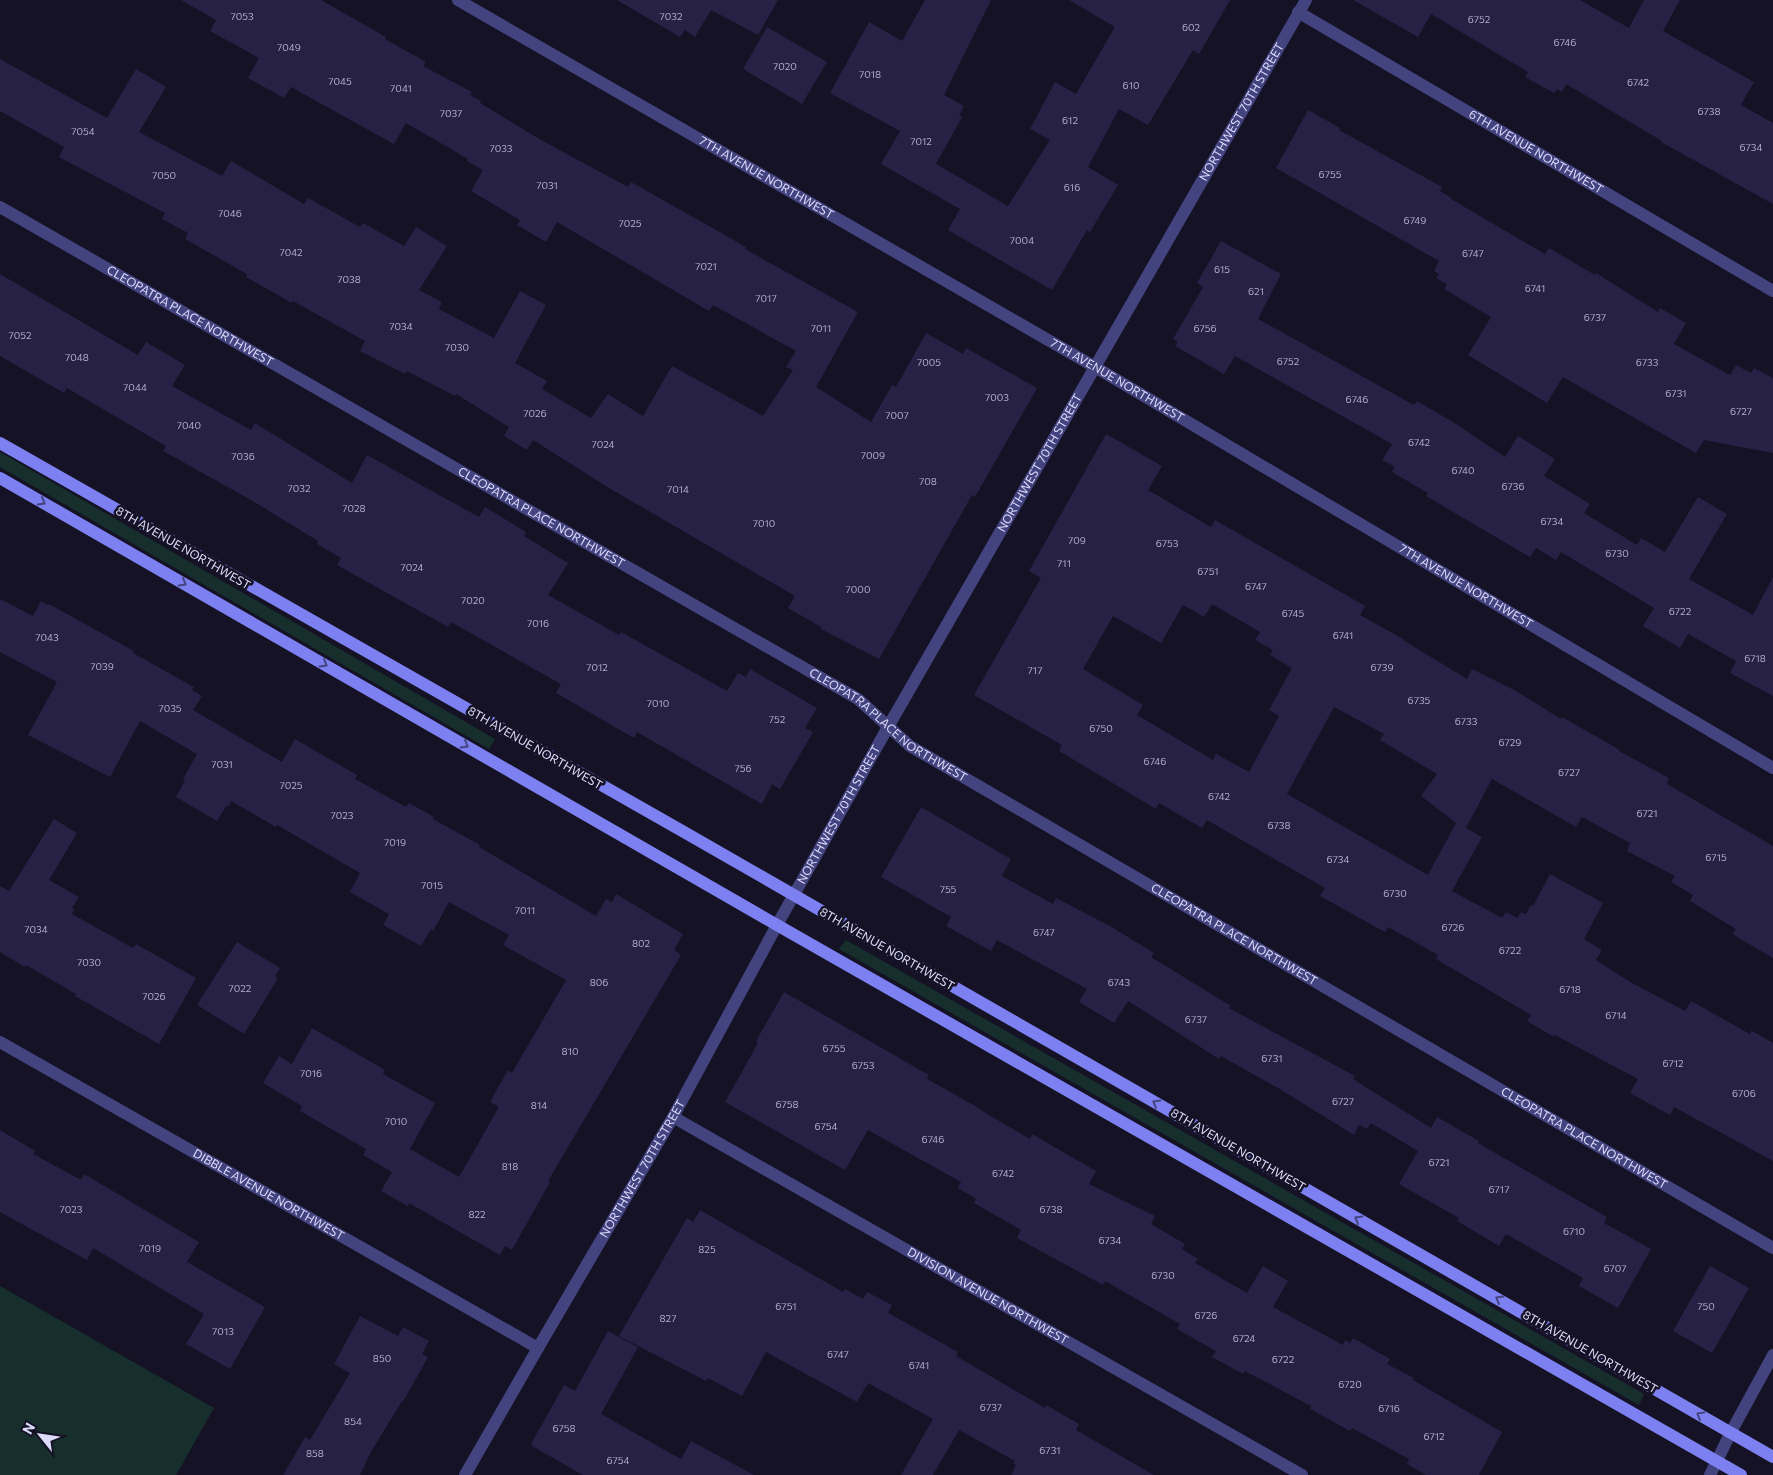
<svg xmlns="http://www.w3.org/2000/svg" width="1773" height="1475" viewBox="0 0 1773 1475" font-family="Commissioner,sans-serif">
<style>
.green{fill:#162f2d}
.building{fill:#262145;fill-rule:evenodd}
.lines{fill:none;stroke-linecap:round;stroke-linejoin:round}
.street{stroke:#43447f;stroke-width:12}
.secondary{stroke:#7d80f0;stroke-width:12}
.oneway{stroke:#444481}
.labels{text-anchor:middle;stroke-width:5;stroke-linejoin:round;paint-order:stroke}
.number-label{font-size:10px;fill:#afacce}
.street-label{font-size:12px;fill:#dddbfb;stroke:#151226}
</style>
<rect width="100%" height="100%" fill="#151226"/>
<path class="green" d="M0 452 495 739 489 749 0 467Z
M846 940 1644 1394 1639 1405 839 949Z
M0 1286 214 1408 176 1475H0Z"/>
<path class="building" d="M181 0H321L386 37 385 39 426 62 423 66 472 92 470 95 481 101 480 103 541 140 628 187 631 182 746 247 745 249 858 312 816 387 871 422 892 385 896 387 926 333 963 354 966 348 1037 388 975 497 972 495 879 659 821 629V627L788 608 795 596 609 488 533 440 527 450 504 436 509 427 456 394 455 396 407 371 405 374 360 351 365 341 293 301 292 303 246 277 247 274 185 239 188 233 162 219 165 213 59 157 64 147 0 111V59L107 118 136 69 166 87 139 132 222 176 231 161 304 204 308 198 360 227 363 223 404 246 416 227 447 246 419 290 442 302 439 309 494 338 520 291 546 305 515 363 547 381 542 389 591 418 608 394 643 416 672 366 763 416 793 370 786 367 796 351 713 305 709 311 557 222 546 242 517 225 520 220 471 191 483 170 467 161 468 159 406 123 394 144 291 87 284 98 248 78 259 58 210 31 216 20Z
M617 0H778L758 35 711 10 695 37 685 30 680 37Z
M925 0H991L944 95 964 106 959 116 962 117 936 164 1008 206 1050 140 1030 129 1055 82 1076 94 1115 27 1069 0H1230L1199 54 1193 50 1148 125 1119 109 1088 167 1118 185 1090 232 1087 230 1052 290 948 230 960 209 881 164 900 131 830 93 869 22 902 41Z
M1353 0H1580L1629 28 1644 0H1680L1663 31 1754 82 1741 105 1773 123V204L1661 142 1662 141 1566 84 1562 92 1557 89 1554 93 1525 77 1528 72 1431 14 1418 37Z
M767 27 827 62 802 104 743 69Z
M1308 110 1340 128 1339 130 1442 187 1440 191 1452 198 1451 199 1545 254 1549 248 1595 275 1596 273 1658 312 1660 308 1686 323 1674 344 1730 375 1736 365 1751 373 1754 368 1773 378V453L1704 440 1696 453 1563 377 1547 403 1468 355 1491 317 1444 289 1447 284 1436 278 1439 274 1434 271 1439 261 1276 168Z
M1221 241 1281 274 1258 319 1414 405 1417 401 1456 424 1505 457 1518 436 1555 459 1544 476 1590 504 1584 513 1637 545 1641 538 1665 552 1698 497 1727 514 1689 579 1753 615 1773 577V696L1730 673 1736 661 1688 634 1680 648 1643 626 1654 608 1561 552 1556 560 1536 548 1530 557 1426 496 1428 493 1392 472 1395 467 1382 460 1392 444 1235 356 1224 374 1175 346 1178 342 1173 339 1203 287 1197 283Z
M0 274 138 355 146 342 185 365 172 386 251 430 255 423 352 483 367 455 479 517 485 507 526 532 524 536 568 563 548 595 619 635 621 632 727 691 738 673 746 677 750 669 817 708 805 728 813 732 780 789 772 784 762 804 637 732 634 738 556 693 561 684 451 622 448 627 337 565 341 558 317 544 318 541 251 500 163 451 166 446 67 388 64 393 0 356Z
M1106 434 1162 466 1148 490 1211 527 1215 520 1365 606 1360 615 1403 639V640L1467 679 1472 669 1516 691 1561 719 1562 717 1620 750 1619 751 1669 778 1667 784 1773 846V958L1732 934 1736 929 1690 901 1693 895 1671 882 1675 876 1627 851 1630 843 1582 817 1576 827 1492 779 1466 828 1482 837 1452 891 1502 918 1506 912 1517 918 1521 912 1526 914 1531 905 1533 906 1550 874 1603 903 1584 939 1602 950 1596 960 1632 983 1685 1011 1691 1001 1750 1034 1752 1031 1773 1043V1161L1674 1107 1670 1115 1630 1093 1638 1079 1555 1035 1554 1037 1527 1021 1531 1015 1436 959 1438 955 1388 927 1385 932 1320 896 1325 888 1207 820 1202 828 1159 803 1156 809 1059 751 1062 745 974 695 1041 578 1029 571ZM1212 604 1260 632 1255 640 1273 650 1270 655 1292 668 1269 710 1279 716 1249 772 1216 754 1213 760 1137 715 1143 705 1083 669 1113 616 1161 643 1183 605 1204 617ZM1334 707 1384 734 1380 740 1437 774 1421 796 1456 823 1428 875 1287 794Z
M0 599 33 616 41 601 48 605 49 604 134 651 133 653 194 687 192 690 202 696 193 710 282 762 295 739 357 775 355 779 406 807 409 803 434 817 433 819 480 845 479 847 596 916 606 899 612 902 616 894 683 934 674 950 681 955 548 1181 550 1182 512 1250 505 1246 500 1255 409 1203 408 1206 381 1191 392 1172 363 1155 366 1149 300 1111 302 1106 263 1083 279 1056 292 1064 312 1028 385 1070 383 1074 435 1103 410 1149 459 1177 499 1107 490 1102 508 1070 512 1073 566 980 503 945 509 935 449 902 433 931 431 929 421 946 383 925 389 914 350 892 360 873 277 825 276 827 231 801 229 806 227 805 217 821 176 797 185 780 183 779 197 754 140 721 110 777 28 735 57 682 0 652Z
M921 807 1011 859 1002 876 1053 904 1056 898 1110 926 1154 953 1151 957 1231 1006 1229 1008 1355 1076 1353 1079 1431 1128 1437 1117 1479 1141 1478 1143 1607 1217 1604 1223 1651 1249 1618 1308 1579 1286 1583 1278 1506 1234 1499 1246 1457 1221 1459 1218 1399 1184 1418 1151 1371 1123 1367 1129 1359 1125 1354 1135 1278 1088 1221 1056 1219 1059 1128 1001 1114 1023 1079 1002 1087 989 997 940 991 951 946 926 951 917 881 877Z
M54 819 77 833 49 880 79 897 72 908 74 909 72 914 133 948 136 944 196 978 159 1044 75 996 76 994 26 965 25 967 0 952V886L9 891Z
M237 942 280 968 275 976 278 978 244 1034 197 1005Z
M784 992 929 1075 927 1079 979 1108V1109L1030 1139 1032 1134 1096 1171 1089 1184 1155 1216 1151 1224 1185 1244 1182 1249 1198 1259 1195 1263 1247 1293 1263 1266 1288 1281 1273 1307 1343 1345 1345 1340 1350 1343 1353 1338 1390 1359 1387 1364 1414 1378 1413 1380 1502 1432 1479 1475H1426L1407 1464 1409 1459 1352 1428 1350 1431 1310 1409 1311 1406 1245 1371 1243 1374 1212 1357 1216 1351 1177 1329 1180 1324 1105 1281 1103 1285 1017 1238 1021 1230 974 1203 976 1199 958 1188 961 1182 868 1130 845 1170 725 1102 758 1043 756 1041Z
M0 1130 35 1151 33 1154 81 1180 84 1174 199 1242 187 1262 265 1307 230 1369 186 1344 204 1314 93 1248 87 1260 0 1212Z
M700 1210 843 1292 845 1289 863 1299 867 1292 892 1305 888 1313 958 1352 956 1356 1045 1408 1046 1405 1079 1424 1076 1430 1154 1475H1011L1016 1465 1013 1464 1015 1461 959 1430 933 1475H901L933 1419 868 1383 857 1402 766 1352 742 1396 708 1378 706 1381 619 1336 687 1218 693 1222Z
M1710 1266 1749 1288 1712 1353 1673 1331Z
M360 1316 398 1336 403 1327 429 1341 422 1354 428 1357 403 1402 402 1401 371 1452 360 1475H283L305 1437 310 1440 350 1373 334 1364Z
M608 1331 638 1347 601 1414 681 1459 691 1441 754 1475H583L532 1446 533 1445 531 1444 564 1385 575 1391Z"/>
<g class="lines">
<g class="street">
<path id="s1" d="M458 0 1095 367 1773 768"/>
<path id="s2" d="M1298 12 1773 291"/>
<path id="s3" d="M0 207 858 699 910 746 1773 1248"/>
<path id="s4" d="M0 1042 538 1348"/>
<path id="s5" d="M673 1117 1302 1475"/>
<path id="s6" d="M465 1475 538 1348 673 1117 777 925 888 727 1306 0"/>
<path d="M1710 1475 1731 1432 1773 1355"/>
</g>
<path class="secondary" d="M0 443 684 832 1773 1457
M0 478 777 925 1741 1475"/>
</g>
<defs><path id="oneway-chevron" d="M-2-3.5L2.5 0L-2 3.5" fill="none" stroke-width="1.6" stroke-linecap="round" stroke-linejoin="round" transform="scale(1.25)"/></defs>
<g class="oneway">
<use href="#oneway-chevron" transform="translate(42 502) rotate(30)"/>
<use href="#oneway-chevron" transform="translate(183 583) rotate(30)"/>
<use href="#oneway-chevron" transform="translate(324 664) rotate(30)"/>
<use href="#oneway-chevron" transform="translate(465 745) rotate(30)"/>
<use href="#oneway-chevron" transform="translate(1156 1103) rotate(-150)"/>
<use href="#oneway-chevron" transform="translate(1358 1219) rotate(-150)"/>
<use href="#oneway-chevron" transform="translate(1499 1299) rotate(-150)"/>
<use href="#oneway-chevron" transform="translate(1700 1415) rotate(-150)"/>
</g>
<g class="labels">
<g class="number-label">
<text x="242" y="20">7053</text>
<text x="671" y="20">7032</text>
<text x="1479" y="23">6752</text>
<text x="1191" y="31">602</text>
<text x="1565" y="46">6746</text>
<text x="289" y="51">7049</text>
<text x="785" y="70">7020</text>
<text x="870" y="78">7018</text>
<text x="340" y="85">7045</text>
<text x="1638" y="86">6742</text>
<text x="1131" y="89">610</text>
<text x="401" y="92">7041</text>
<text x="1709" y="115">6738</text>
<text x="451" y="117">7037</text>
<text x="1070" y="124">612</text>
<text x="83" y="135">7054</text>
<text x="921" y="145">7012</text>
<text x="1751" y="151">6734</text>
<text x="501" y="152">7033</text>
<text x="1330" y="178">6755</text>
<text x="164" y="179">7050</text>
<text x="547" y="189">7031</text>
<text x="1072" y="191">616</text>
<text x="230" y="217">7046</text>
<text x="1415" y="224">6749</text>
<text x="630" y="227">7025</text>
<text x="1022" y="244">7004</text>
<text x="291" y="256">7042</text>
<text x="1473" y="257">6747</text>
<text x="706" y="270">7021</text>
<text x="1222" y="273">615</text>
<text x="349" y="283">7038</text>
<text x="1535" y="292">6741</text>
<text x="1256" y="295">621</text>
<text x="766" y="302">7017</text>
<text x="1595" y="321">6737</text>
<text x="401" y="330">7034</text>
<text x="821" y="332">7011</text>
<text x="1205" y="332">6756</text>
<text x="20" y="339">7052</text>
<text x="457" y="351">7030</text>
<text x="77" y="361">7048</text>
<text x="1288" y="365">6752</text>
<text x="929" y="366">7005</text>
<text x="1647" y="366">6733</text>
<text x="135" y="391">7044</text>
<text x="1676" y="397">6731</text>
<text x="997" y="401">7003</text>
<text x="1357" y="403">6746</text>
<text x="1741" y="415">6727</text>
<text x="535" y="417">7026</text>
<text x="897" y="419">7007</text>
<text x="189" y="429">7040</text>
<text x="1419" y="446">6742</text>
<text x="603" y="448">7024</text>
<text x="873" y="459">7009</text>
<text x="243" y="460">7036</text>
<text x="1463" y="474">6740</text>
<text x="928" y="485">708</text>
<text x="1513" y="490">6736</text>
<text x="299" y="492">7032</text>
<text x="678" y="493">7014</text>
<text x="354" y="512">7028</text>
<text x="1552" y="525">6734</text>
<text x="764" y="527">7010</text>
<text x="1077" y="544">709</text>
<text x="1167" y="547">6753</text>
<text x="1617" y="557">6730</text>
<text x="1064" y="567">711</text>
<text x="412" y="571">7024</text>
<text x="1208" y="575">6751</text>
<text x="1256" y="590">6747</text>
<text x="858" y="593">7000</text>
<text x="473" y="604">7020</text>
<text x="1680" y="615">6722</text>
<text x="1293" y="617">6745</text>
<text x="538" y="627">7016</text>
<text x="1343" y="639">6741</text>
<text x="47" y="641">7043</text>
<text x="1755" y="662">6718</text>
<text x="102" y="670">7039</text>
<text x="597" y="671">7012</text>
<text x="1382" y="671">6739</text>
<text x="1035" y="674">717</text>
<text x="1419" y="704">6735</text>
<text x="658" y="707">7010</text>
<text x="170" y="712">7035</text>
<text x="777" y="723">752</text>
<text x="1466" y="725">6733</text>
<text x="1101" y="732">6750</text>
<text x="1510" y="746">6729</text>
<text x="1155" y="765">6746</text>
<text x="222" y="768">7031</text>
<text x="743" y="772">756</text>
<text x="1569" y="776">6727</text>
<text x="291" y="789">7025</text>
<text x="1219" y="800">6742</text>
<text x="1647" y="817">6721</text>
<text x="342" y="819">7023</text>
<text x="1279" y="829">6738</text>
<text x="395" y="846">7019</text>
<text x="1716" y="861">6715</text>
<text x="1338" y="863">6734</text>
<text x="432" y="889">7015</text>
<text x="948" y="893">755</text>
<text x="1395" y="897">6730</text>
<text x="525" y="914">7011</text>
<text x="1453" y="931">6726</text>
<text x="36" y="933">7034</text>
<text x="1044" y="936">6747</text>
<text x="641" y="947">802</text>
<text x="1510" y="954">6722</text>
<text x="89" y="966">7030</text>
<text x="599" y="986">806</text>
<text x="1119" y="986">6743</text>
<text x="240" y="992">7022</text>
<text x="1570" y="993">6718</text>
<text x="154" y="1000">7026</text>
<text x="1616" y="1019">6714</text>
<text x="1196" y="1023">6737</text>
<text x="834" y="1052">6755</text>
<text x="570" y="1055">810</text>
<text x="1272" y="1062">6731</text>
<text x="1673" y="1067">6712</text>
<text x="863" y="1069">6753</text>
<text x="311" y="1077">7016</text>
<text x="1744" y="1097">6706</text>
<text x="1343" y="1105">6727</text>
<text x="787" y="1108">6758</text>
<text x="539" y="1109">814</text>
<text x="396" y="1125">7010</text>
<text x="826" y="1130">6754</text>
<text x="933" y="1143">6746</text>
<text x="1439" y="1166">6721</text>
<text x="510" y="1170">818</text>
<text x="1003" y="1177">6742</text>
<text x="1499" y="1193">6717</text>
<text x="71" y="1213">7023</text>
<text x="1051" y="1213">6738</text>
<text x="477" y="1218">822</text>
<text x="1574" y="1235">6710</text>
<text x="1110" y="1244">6734</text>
<text x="150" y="1252">7019</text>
<text x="707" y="1253">825</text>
<text x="1615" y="1272">6707</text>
<text x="1163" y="1279">6730</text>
<text x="786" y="1310">6751</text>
<text x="1706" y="1310">750</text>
<text x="1206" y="1319">6726</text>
<text x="668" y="1322">827</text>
<text x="223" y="1335">7013</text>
<text x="1244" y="1342">6724</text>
<text x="838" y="1358">6747</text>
<text x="382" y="1362">850</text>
<text x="1283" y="1363">6722</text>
<text x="919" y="1369">6741</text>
<text x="1350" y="1388">6720</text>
<text x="991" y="1411">6737</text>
<text x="1389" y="1412">6716</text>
<text x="353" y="1425">854</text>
<text x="564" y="1432">6758</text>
<text x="1434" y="1440">6712</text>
<text x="1050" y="1454">6731</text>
<text x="315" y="1457">858</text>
<text x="618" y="1464">6754</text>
</g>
<g class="street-label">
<text dy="4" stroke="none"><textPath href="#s6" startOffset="1569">NORTHWEST 70TH STREET</textPath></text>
<text dy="4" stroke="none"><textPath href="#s2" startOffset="276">6TH AVENUE NORTHWEST</textPath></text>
<text dy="4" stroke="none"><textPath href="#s1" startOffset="356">7TH AVENUE NORTHWEST</textPath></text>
<text dy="4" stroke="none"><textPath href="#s3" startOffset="219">CLEOPATRA PLACE NORTHWEST</textPath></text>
<text dy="4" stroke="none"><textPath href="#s1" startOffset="761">7TH AVENUE NORTHWEST</textPath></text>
<text dy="4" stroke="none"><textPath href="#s6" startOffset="1164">NORTHWEST 70TH STREET</textPath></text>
<text dy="4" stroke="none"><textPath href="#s3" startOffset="624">CLEOPATRA PLACE NORTHWEST</textPath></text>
<text transform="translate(183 548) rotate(30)" y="4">8TH AVENUE NORTHWEST</text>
<text dy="4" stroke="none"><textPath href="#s1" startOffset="1166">7TH AVENUE NORTHWEST</textPath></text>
<text dy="4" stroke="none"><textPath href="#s3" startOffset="1029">CLEOPATRA PLACE NORTHWEST</textPath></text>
<text transform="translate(535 748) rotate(30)" y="4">8TH AVENUE NORTHWEST</text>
<text dy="4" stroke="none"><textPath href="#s6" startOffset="759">NORTHWEST 70TH STREET</textPath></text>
<text dy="4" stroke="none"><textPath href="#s3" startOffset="1434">CLEOPATRA PLACE NORTHWEST</textPath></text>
<text transform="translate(887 949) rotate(30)" y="4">8TH AVENUE NORTHWEST</text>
<text dy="4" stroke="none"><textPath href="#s3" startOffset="1839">CLEOPATRA PLACE NORTHWEST</textPath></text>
<text transform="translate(1238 1150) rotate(30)" y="4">8TH AVENUE NORTHWEST</text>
<text dy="4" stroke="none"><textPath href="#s6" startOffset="354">NORTHWEST 70TH STREET</textPath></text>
<text dy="4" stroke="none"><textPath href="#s4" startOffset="309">DIBBLE AVENUE NORTHWEST</textPath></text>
<text dy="4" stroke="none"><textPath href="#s5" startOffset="362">DIVISION AVENUE NORTHWEST</textPath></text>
<text transform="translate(1590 1352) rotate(30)" y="4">8TH AVENUE NORTHWEST</text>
</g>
</g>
<g transform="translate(40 1435) rotate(300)" stroke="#151226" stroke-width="4" paint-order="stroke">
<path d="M0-4L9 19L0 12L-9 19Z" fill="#dddbfb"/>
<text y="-8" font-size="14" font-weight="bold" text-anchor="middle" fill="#dddbfb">N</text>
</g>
</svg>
